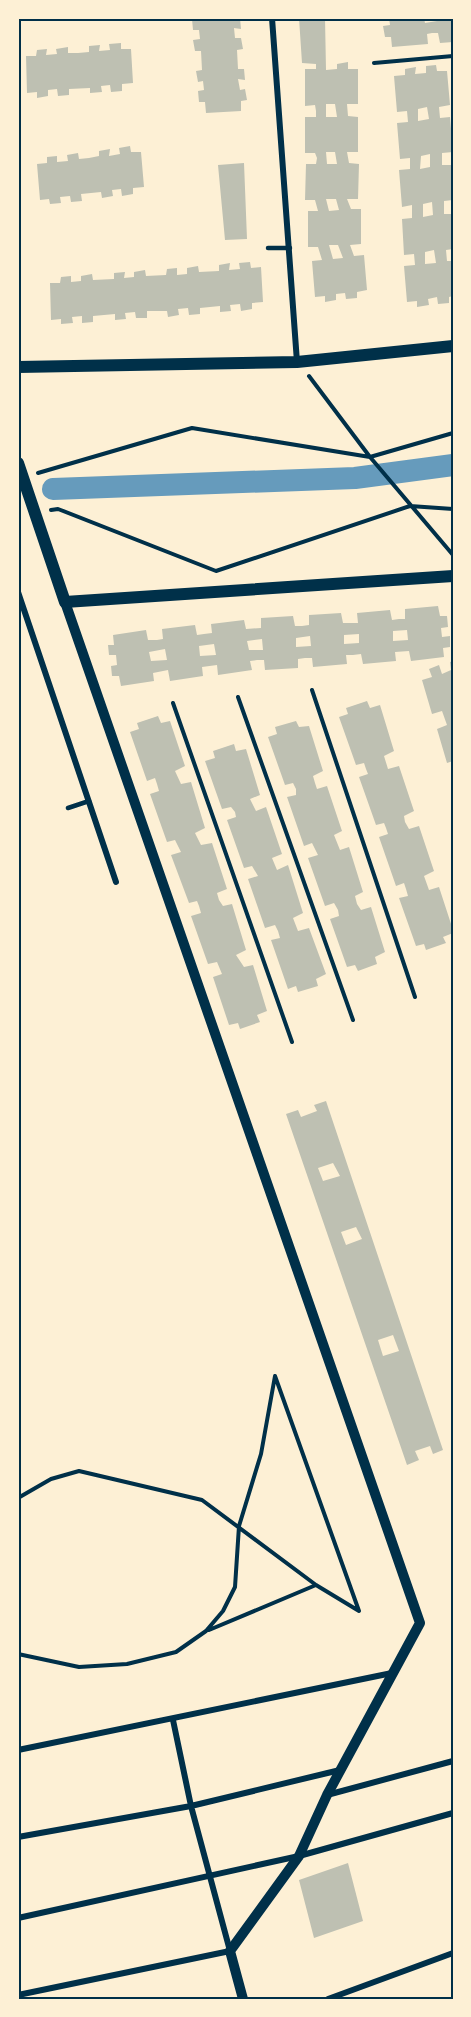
<svg xmlns="http://www.w3.org/2000/svg" width="471" height="2017" viewBox="0 0 471 2017" font-family="Figtree,sans-serif">
<style>
.lines{fill:none;stroke-linecap:round;stroke-linejoin:round}
.canal{stroke:#669bbc;stroke-width:22}
.building{fill:#bec0b2;fill-rule:evenodd}
.path{stroke:#003049;stroke-width:4}
.service{stroke:#003049;stroke-width:4.5}
.minor{stroke:#003049;stroke-width:6}
.tertiary{stroke:#003049;stroke-width:10}
.secondary{stroke:#003049;stroke-width:12}
.neatline{fill:none;stroke:#003049;stroke-width:2}
</style>
<rect width="100%" height="100%" fill="#fdf0d5"/>
<g class="lines">
<path class="canal" d="M53 489 355 478 453 465"/>
</g>
<path class="building" d="M240 18 241 29 234 28 235 38H241L243 49 237 50 238 69H244L245 80 238 79 240 90 245 89 247 100 241 101V111L206 113 205 102H199L198 91 204 90 203 81 198 82 196 71 202 70 201 51H195L193 40 200 39 199 30H193L192 19Z
M299 18H325L326 70 337 69V64L348 62V69H358V104H347L348 116 358 117V152H347L349 163 359 164 358 199H347L351 209H361V244L350 245 354 256 364 255 367 290 357 292V298L346 299 345 293 336 294V300L325 302V296L315 297 312 261 322 260 318 247H308V211H318L315 200H305L306 164H316L317 158 315 153H305V117H316V111L315 105 305 106V69H316V64L302 63ZM326 104H335L337 117H326ZM326 152H335L337 164H327ZM326 199H336L339 210 329 211ZM329 245H338L343 258 333 259Z
M389 18H424L425 23 437 21V18H453V42L440 43 438 33H432L427 34 428 44 392 47 391 37H385L383 26 390 25Z
M121 43V49H131L133 83 122 84V91L111 92 110 85 101 86 102 92 90 93V88L69 89V95L58 96 57 89 48 90V96L37 98V92L27 93 26 56H36L37 50 47 49 46 55 57 54 56 49 68 47V53H78L89 52V46L100 45 99 51 110 50 109 44Z
M436 65 437 71H447L450 105 439 107 440 118 450 117 453 152 442 153V165H452L453 182V200L444 201V214H453V249L446 250 447 261H453V296L449 297V303L438 304 437 297 428 299 429 305 417 307V301L407 302 404 266 415 265 414 254 404 255 402 219 412 218V205L402 207 399 170 410 169V158L400 159 397 123 408 122 407 111 397 112 394 76 405 75V69L416 67 415 74 426 73V66ZM427 107 429 119 418 121V109ZM430 154V167L420 169 421 156ZM432 202 433 215 423 217V204ZM434 250 436 263 425 264V252Z
M130 146 131 152H141L144 187 133 188V194L122 196 121 189 112 190 113 196 102 198 101 192 81 194 82 201 71 202 70 196 60 197 61 203 50 204 49 199 40 200 37 164 47 163V157L57 156V162L68 161 67 155 78 153 79 159 89 158 99 156V151L110 149 109 156 120 154 119 148Z
M244 163 247 239 225 240 218 165Z
M250 262 251 268 261 267 263 302 252 303V309L241 311 240 304 230 305 231 311 220 312V306L200 308V314L189 315 188 308 178 309 179 315 168 317 167 311H147V318H136L135 312 125 313 126 319 115 320V314L93 316V322L82 323V316L72 317 73 323 61 324V319L51 320 50 283H60L61 277 71 276V282L81 281V276L92 274 93 280 114 279V273L125 272 124 278 134 277V272L145 270 146 276 166 275 167 269 177 268V275L187 274V268L198 266 199 272 219 271V265L230 263 229 270 240 269 239 263Z
M438 606 440 616H447L448 627 441 628 442 637 450 636V647L443 648 444 657 411 661 409 651 395 652 396 661 363 664 361 654 353 655H346L347 664 313 667 312 658H305L298 659V668L265 670 264 660H257L250 661 252 670 218 675 217 665 202 667 203 676 170 681 168 670 153 673 154 681 121 686 119 676H112L111 666 117 665 116 655H109L108 645H114L113 635 146 630 148 640H157L163 639 162 629 195 625 197 635 204 634 212 633 211 624 244 620 246 629 261 628V618L293 616 295 626H302L309 625V615L341 613 343 623H358L357 613 390 610 392 620 399 619H405V609ZM407 630 408 640 393 641V631ZM359 634V643L344 644V635ZM310 636 311 646 296 647V638ZM262 639 263 650H249L247 641ZM214 644 216 655 200 656 199 646ZM165 649 167 660 151 661 149 652Z
M453 661V761L447 763 437 729 447 725 442 711 432 714 422 680 432 677 429 669 439 665 442 674 451 670 450 662Z
M367 701 370 708 380 705 394 751 384 756 388 769 399 766 414 811 404 816 405 822 409 829 419 826 434 871 424 876 429 890 439 887 453 930V933L443 937 446 943 426 950 424 944 416 946 399 898 408 896 406 889 404 883 396 886 379 837 388 834 386 828 384 823 376 825 359 777 368 774 366 769 364 763 356 765 339 717 348 714 346 708Z
M158 716 161 723 170 721 185 766 175 771 181 784 191 782 205 828 195 833 201 845 212 843 227 889 217 893 219 900 223 906 232 904 246 950 236 955 244 967 253 965 267 1011 257 1015 260 1022 240 1029 238 1023 229 1025 213 977 222 974 217 962 208 964 191 916 201 913 199 906 197 901 189 903 171 855 181 852 175 840 167 842 150 794 159 791 157 784 155 778 147 781 130 732 139 729 137 723Z
M296 721 299 727 309 726 323 771 313 776 315 783 317 789 327 786 342 831 334 835 340 850 349 847 363 892 355 896 357 904 361 910 371 907 385 952 375 957 377 964 358 971 355 965 347 967 330 919 339 916 338 910 334 903 325 906 308 858 318 855 312 843 304 846 287 797 296 795V789L293 783 285 785 268 737 277 734 275 727Z
M234 744 236 751 246 749 260 795 250 799 256 811 266 807 282 854 272 858 277 870 288 865 303 913 293 918 298 931 309 928 326 974 316 979 318 986 298 992 296 986 288 989 271 940 280 938 278 931 275 925 265 928 248 879 258 876 252 866 244 868 227 820 236 817 235 812 231 807 222 809 205 761 215 758 213 751Z
M326 1101 443 1450 433 1454 430 1446 415 1451 419 1460 407 1465 286 1114 298 1110 301 1117 317 1111 314 1105ZM333 1163 340 1176 323 1181 318 1168ZM356 1227 362 1239 346 1245 341 1232ZM393 1335 399 1351 383 1356 378 1340Z
M348 1863 363 1921 314 1938 299 1880Z"/>
<g class="lines">
<path class="path" d="M374 63 453 56
M309 376 370 457 453 555
M38 473 192 428 370 457 453 433
M51 510 58 509 216 571 410 506 453 509
M312 690 415 997
M238 697 353 1020
M173 703 292 1042
M18 1498 51 1479 79 1471 202 1500 316 1585 359 1611 275 1376 261 1454 239 1526 235 1587 223 1611 206 1631 176 1652 127 1664 79 1667 18 1654
M209 1630 316 1585"/>
<path class="service" d="M268 248H290
M68 808 89 801"/>
<path class="minor" d="M272 18 297 362
M18 592 116 882
M18 1750 392 1673
M327 1795 453 1761
M18 1837 191 1806 340 1770
M18 1918 299 1856 453 1813
M18 1995 230 1951 191 1806 173 1720
M328 1999 453 1953"/>
<path class="tertiary" d="M65 602 420 1623 327 1795 299 1856 230 1951 243 1999"/>
<path class="secondary" d="M18 367 297 362 453 346
M18 463 65 602 453 576"/>
</g>
<rect width="471" height="2017" fill="none" stroke="#fdf0d5" stroke-width="39"/>
<rect x="20" y="20" width="432" height="1978" class="neatline"/>
</svg>
